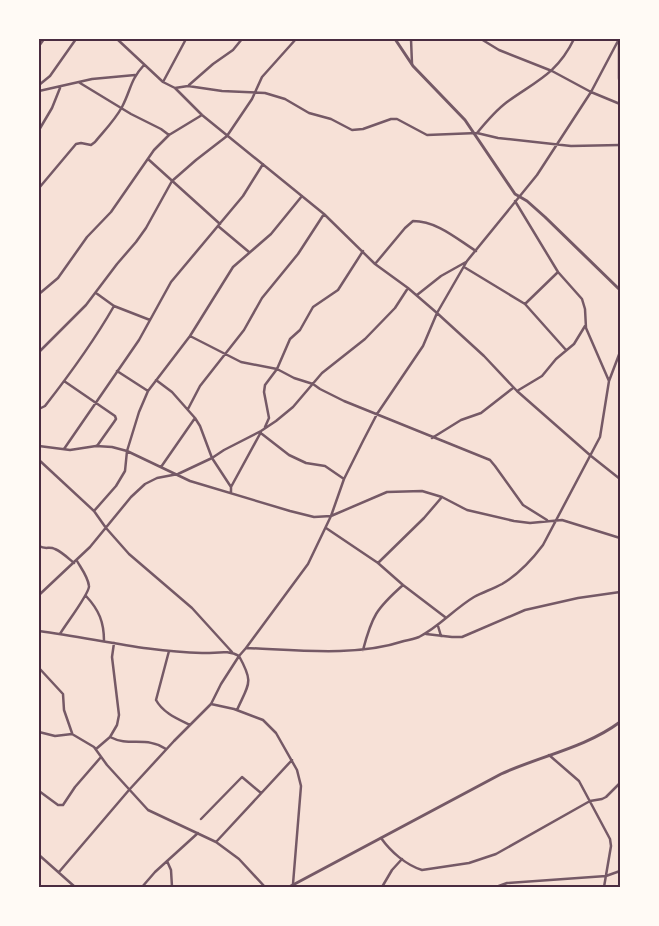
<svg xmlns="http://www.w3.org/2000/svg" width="659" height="926" viewBox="0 0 659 926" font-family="'Titillium Web',sans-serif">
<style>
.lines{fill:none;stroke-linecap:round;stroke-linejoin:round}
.minor{stroke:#755966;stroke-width:2.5}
.tertiary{stroke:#755966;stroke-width:3}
.neatline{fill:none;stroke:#4a2c40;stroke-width:2}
</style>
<rect width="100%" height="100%" fill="#f7e1d7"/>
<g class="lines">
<path class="minor" d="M117 39 163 82 175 88 202 115 324 214 375 264 408 288 437 313 484 356 517 391 591 456 620 479
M411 39 412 64
M481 39 499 50 552 71 591 92 620 104
M619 41V78L620 87
M39 46 44 39
M163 82 186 39
M80 83 131 114 161 129 169 135
M39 85 50 76 76 39
M189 85 213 64 233 50 242 39
M175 88 188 86 222 91 265 93 285 99 309 113 331 119 352 130 363 129 391 119H397L427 135 477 133 498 138 571 146 620 145
M39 91 92 79 135 75
M39 130 52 108 60 88
M477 133C486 122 495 111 507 102 536 81 557 74 574 39
M148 159 220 224
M39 188 76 144 81 143 91 145 95 142C104 131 115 120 122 107 131 90 130 80 144 65
M515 201 558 272 582 299 585 309 586 328 609 381
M218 226 249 252
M375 264 405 228 413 221C437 221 457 239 476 251
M464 267 525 304 566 350
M96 293 114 306 150 320
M39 294 58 278 87 237 111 212 154 150 169 135 202 115
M417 295 441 276 466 262
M525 304 558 272
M190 336 241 362 277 369 294 378 313 384 320 389 344 401 490 460 495 466 523 505 547 520
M39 352 86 305 117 264 136 242 146 228 172 181 196 160 227 136 252 99 262 77 296 39
M117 371 148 391
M156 380 172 392 195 418 200 426 212 458 231 487
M64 381 115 416 116 419 114 422 97 446
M517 391 542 376 556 359 574 344 585 326
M39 409 45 406C70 374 94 341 114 306
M188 409 200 386 244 330 262 298 298 254 324 214
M265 427 269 418 264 392 265 385 277 369 290 339 300 330 313 307 338 290 363 251
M262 434 289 455 306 463 325 466 344 479
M432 438 461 420 481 413 513 388
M39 446 70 450 96 446 112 447 127 451 190 481 290 511 314 517 331 516 387 492 422 491 442 497 467 510 514 521 530 523 562 520 620 538
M64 449 139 340 171 282 243 196 263 164
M39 460 94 511 106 528 129 554 192 608 232 652
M161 467 195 418
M231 492V487L261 432
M94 511 116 486 125 471 127 451 139 412 148 391 190 336 233 267 271 234 302 196
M326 528 378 563 403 585 445 617
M39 546C46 550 49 546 55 549 62 552 68 558 74 563
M378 563 424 518 442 497
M39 595 90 547 131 497 145 484 157 478 178 474 212 458 224 450 261 431 276 421 293 407 322 373 365 339 395 308 408 288
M86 596C99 610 104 622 104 641
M438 626 441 636
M39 631C93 638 147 652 202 653 214 654 228 649 239 656L246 648C297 650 356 657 404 641 409 640 414 639 419 637 439 627 454 609 474 597 483 592 493 589 502 584 519 574 531 561 543 545L600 437 609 381 620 352
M60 634C65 625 90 593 89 586 88 577 81 568 77 561
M426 634 452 637H462L525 610 578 598 620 592
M246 648 308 564 331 516 344 479 363 441 377 414 423 346 437 313 467 261 537 175 591 92 619 39
M363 650C372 616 376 609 403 585
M169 651 156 700C163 713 178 719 190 725
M39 668 63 694 64 710 72 733
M211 704 234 709 263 720 276 733 297 770 301 786 293 884
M237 710C249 683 254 683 239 656
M39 732 55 736 72 734 94 747 107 765 148 810 216 842 239 859 265 887
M110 737C129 747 147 736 166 749
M96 749 110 737 117 725 119 715 112 657 114 643
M549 755 579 781 610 839 611 846 604 887
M39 791 58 805H63L75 787 101 757
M201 819 242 777 261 793
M381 838C391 852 406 865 422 870L469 863 496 854 590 801 602 799 606 797 620 783
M216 842 292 760
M39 855 75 887
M167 861 171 870 172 887
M59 872 129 790 174 741 211 704 221 684 239 656
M142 887 155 872 198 833
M382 887 392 870 402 859
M496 887 507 883 606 876 620 871"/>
<path class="tertiary" d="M395 39 413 66 465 120 515 194 527 201 545 217 620 290
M289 887 501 774C540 756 585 748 620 722"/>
</g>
<rect width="659" height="926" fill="none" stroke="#fffaf5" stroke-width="80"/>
<rect x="40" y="40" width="579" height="846" class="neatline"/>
</svg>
